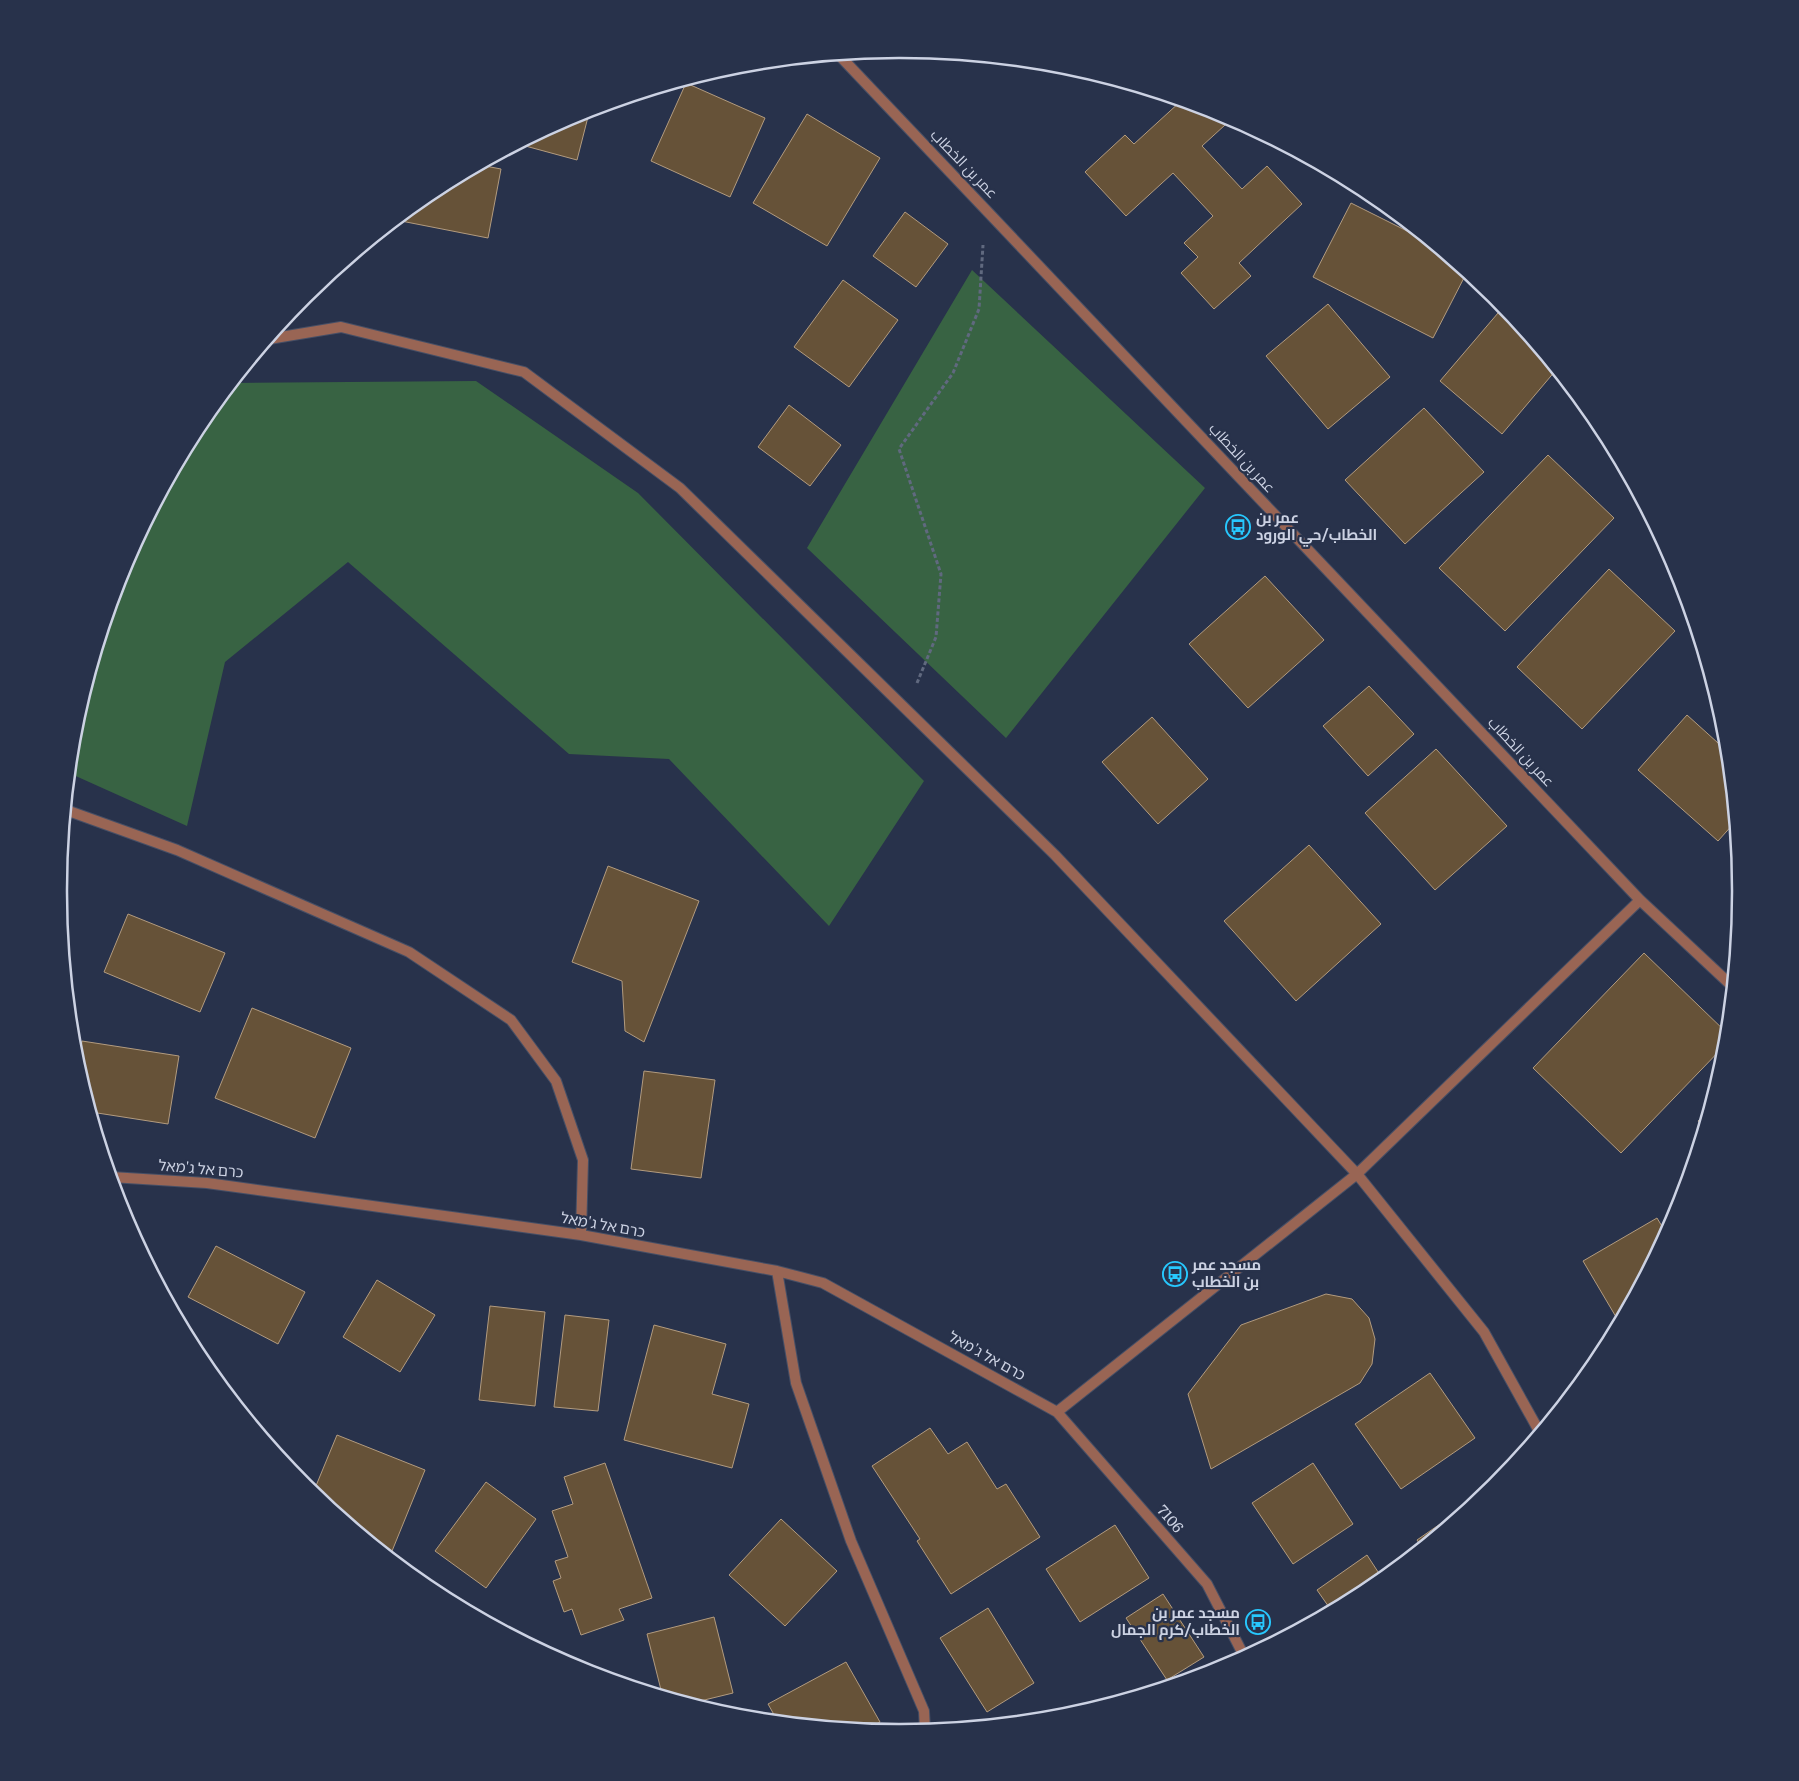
<svg xmlns="http://www.w3.org/2000/svg" width="1799" height="1781" viewBox="0 0 1799 1781" font-family="Literata,Cairo,'Noto Sans Hebrew',serif">
<style>
.green{fill:#386343}
.building{fill:#665238;stroke:#b29b7f}
.lines{fill:none;stroke-linecap:round;stroke-linejoin:round}
.minor-casing{stroke:#464f66;stroke-width:12}
.path{stroke:#60697f;stroke-width:3;stroke-dasharray:4 2.5;stroke-linecap:butt}
.minor{stroke:#996554;stroke-width:10}
.labels{text-anchor:middle;stroke-width:4.5;stroke-linejoin:round;paint-order:stroke}
.street-label{font-size:15px;fill:#ccd2e3;stroke:#28324b}
.poi-label{font-size:15px;font-weight:bold;fill:#ccd2e3;stroke:#28324b;text-anchor:start}
.rim{fill:none;stroke:#ccd2e3;stroke-width:2.5}
</style>
<rect width="100%" height="100%" fill="#28324b"/>
<path class="green" d="M972 270 1205 488 1006 738 807 548Z
M476 381 638 493 924 781 829 926 669 759 569 754 348 562 225 662 187 826 69 773 74 726 122 568 200 423 232 383Z"/>
<path class="building" d="M686 83 765 118 730 197 651 161Z
M1181 101 1211 110 1225 125 1202 146 1242 189 1267 166 1302 204 1239 263 1251 276 1214 309 1181 273 1198 257 1184 243 1213 216 1173 173 1126 216 1085 172 1125 135 1134 144Z
M590 109 577 160 518 144 578 113Z
M807 114 880 158 827 246 753 203Z
M480 165 501 169 488 238 396 220 432 190Z
M1351 203 1431 243 1467 272 1433 338 1313 277Z
M905 212 948 244 916 287 873 256Z
M843 280 898 320 849 387 794 347Z
M1328 304 1390 377 1328 429 1266 356Z
M1504 306 1556 370 1502 434 1440 381Z
M789 405 841 445 810 486 758 447Z
M1424 408 1484 472 1405 544 1345 480Z
M1548 455 1614 518 1505 631 1439 568Z
M1609 569 1675 631 1582 729 1517 667Z
M1265 576 1324 640 1248 708 1189 644Z
M1369 686 1414 734 1368 776 1323 726Z
M1687 715 1728 752 1735 822 1718 841 1638 770Z
M1152 717 1208 779 1158 824 1102 762Z
M1436 749 1507 826 1435 890 1365 813Z
M1309 845 1381 924 1296 1001 1224 921Z
M608 866 699 901 644 1042 625 1031 622 981 572 962Z
M128 914 225 953 200 1012 104 972Z
M1644 953 1727 1033 1726 1044 1621 1153 1533 1068Z
M252 1008 351 1048 315 1138 215 1098Z
M82 1041 179 1056 168 1124 91 1112 78 1067Z
M644 1071 715 1080 701 1178 631 1169Z
M1707 1113 1703 1127 1698 1121Z
M1657 1218 1666 1233 1619 1322 1583 1261Z
M216 1246 305 1292 278 1344 188 1297Z
M377 1280 435 1315 400 1372 343 1337Z
M1326 1294 1352 1299 1369 1318 1375 1339 1372 1364 1360 1383 1211 1469 1188 1394 1241 1325Z
M490 1306 545 1312 535 1406 479 1400Z
M565 1315 609 1320 598 1411 554 1407Z
M180 1322 192 1329 188 1336Z
M654 1325 726 1344 712 1394 749 1404 732 1468 624 1440Z
M1430 1373 1475 1438 1401 1489 1355 1424Z
M930 1428 948 1454 967 1442 997 1489 1006 1484 1040 1537 951 1594 917 1541 920 1539 872 1466Z
M337 1435 425 1470 390 1556 313 1493Z
M605 1463 652 1598 619 1609 624 1620 581 1635 572 1609 564 1612 553 1581 561 1578 555 1561 568 1557 552 1511 573 1504 564 1477Z
M1313 1463 1353 1524 1293 1564 1252 1503Z
M486 1482 536 1519 486 1588 435 1551Z
M1492 1488 1421 1546 1417 1540Z
M781 1519 837 1571 785 1626 729 1575Z
M1115 1525 1149 1578 1080 1622 1046 1569Z
M1367 1555 1382 1578 1367 1591 1331 1610 1317 1590Z
M1163 1594 1204 1657 1167 1680 1126 1618Z
M988 1608 1034 1683 987 1712 940 1638Z
M714 1617 733 1693 692 1703 662 1694 647 1634Z
M846 1662 880 1722 867 1729 777 1720 768 1704Z"/>
<g class="lines">
<defs>
<path id="minor" d="M839 55 1640 900 1732 986
M269 339 341 327 524 372 680 488 1055 855 1357 1174 1484 1332 1539 1431
M66 810 177 850 409 952 511 1020 556 1081 583 1160 581 1235
M111 1177 207 1183 581 1235 777 1271 823 1283 1057 1412 1207 1584 1244 1656
M777 1271 796 1383 851 1541 924 1711 925 1730
M1057 1412 1357 1174 1640 900"/>
</defs>
<use href="#minor" class="minor-casing"/>
<path class="path" d="M917 683 936 637 941 574 899 449 953 373 979 309 983 245"/>
<use href="#minor" class="minor"/>
</g>
<defs>
<symbol id="bus-ring" viewBox="-11 -11 22 22"><circle r="9.5" fill="#28324b" stroke="#27c8fe" stroke-width="1.5"/><path d="M-5-6H5V4H4V6H2V4H-2V6H-4V4H-5ZM-3.5-4V0h7V-4ZM-3.5 1.2v1.5H-2V1.2ZM2 1.2v1.5H3.5V1.2Z" fill="#27c8fe"/></symbol>
</defs>
<g fill-rule="evenodd">
<use href="#bus-ring" x="1224" y="513" width="28" height="28"/>
<use href="#bus-ring" x="1161" y="1260" width="28" height="28"/>
<use href="#bus-ring" x="1244" y="1608" width="28" height="28"/>
</g>
<g class="labels">
<g class="street-label">
<text transform="translate(964 164) rotate(46)" y="5">عمر بن الخطاب</text>
<text transform="translate(1242 458) rotate(47)" y="5">عمر بن الخطاب</text>
<text transform="translate(1521 752) rotate(47)" y="5">عمر بن الخطاب</text>
<text transform="translate(201 1169) rotate(5)" y="5">כרם אל ג'מאל</text>
<text transform="translate(603 1225) rotate(10)" y="5">כרם אל ג'מאל</text>
<text transform="translate(987 1356) rotate(29)" y="5">כרם אל ג'מאל</text>
<text transform="translate(1170 1519) rotate(49)" y="5">7106</text>
</g>
<g class="poi-label">
<text x="1256" y="523">عمر بن<tspan x="1256" dy="17">الخطاب/حي الورود</tspan></text>
<text x="1192" y="1270">مسجد عمر<tspan x="1192" dy="17">بن الخطاب</tspan></text>
<text x="1240" y="1618" text-anchor="end">مسجد عمر بن<tspan x="1240" dy="17">الخطاب/كرم الجمال</tspan></text>
</g>
</g>
<path d="M0 0H1799V1781H0ZM899 58H900A832 832 0 0 1 1732 890V892A832 832 0 0 1 900 1724H899A832 832 0 0 1 67 892V890A832 832 0 0 1 899 58Z" fill="#28324b" fill-rule="evenodd"/>
<path class="rim" d="M899 58H900A832 832 0 0 1 1732 890V892A832 832 0 0 1 900 1724H899A832 832 0 0 1 67 892V890A832 832 0 0 1 899 58Z"/>
</svg>
